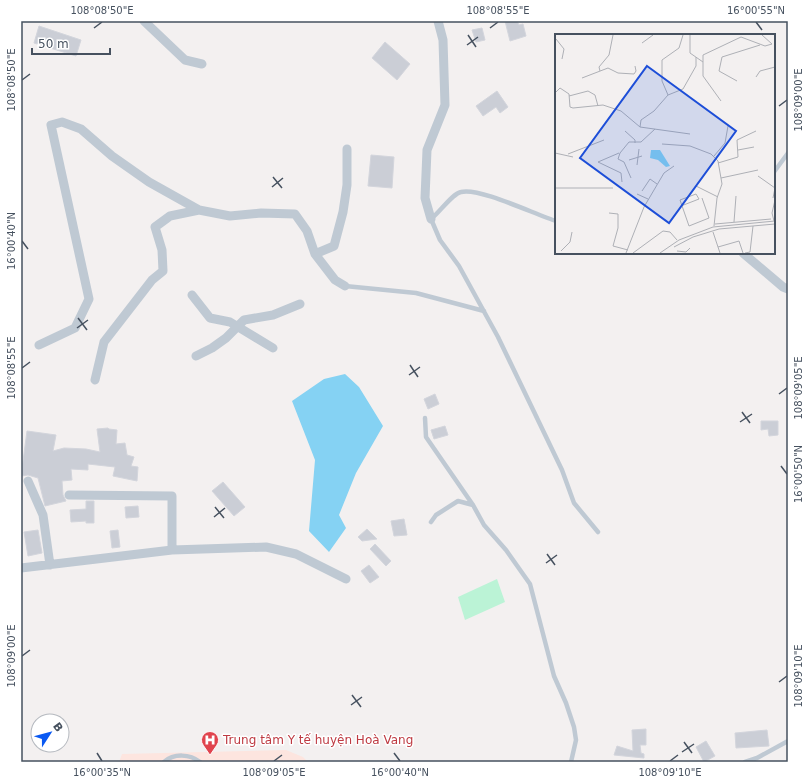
<svg xmlns="http://www.w3.org/2000/svg" width="809" height="783" viewBox="0 0 809 783" font-family="'DejaVu Sans',sans-serif">
<style>
.medical{fill:#fde5df}
.green{fill:#bbf3d6}
.water{fill:#85d2f3}
.building{fill:#cbced6;stroke:#d3d5dc}
.lines{fill:none;stroke-linecap:round;stroke-linejoin:round}
.service{stroke:#bfc9d3;stroke-width:4.5}
.minor{stroke:#bfc9d3;stroke-width:9}
.ticks{fill:none;stroke:#46515f;stroke-width:1.5}
.labels{text-anchor:middle;stroke-width:3;stroke-linejoin:round;paint-order:stroke}
.health-label{font-size:12px;fill:#be3a42;stroke:#fff;text-anchor:start}
.inset-road{fill:none;stroke:#aeb0b6;stroke-width:1}
.view{fill:#1d4ed8;fill-opacity:0.15;stroke:#1d4ed8;stroke-width:2}
.inset-edge{fill:none;stroke:#46515f;stroke-width:2}
.neatline{fill:none;stroke:#46515f;stroke-width:1.5}
.ticks-label{font-size:10px;text-anchor:middle;fill:#46515f}
</style>
<rect width="100%" height="100%" fill="#f3f0f0"/>
<path class="medical" d="M286 750 303 757 308 762H119L122 754Z"/>
<path class="green" d="M497 579 505 602 465 620 458 597Z"/>
<path class="water" d="M345 374 359 387 383 426 356 473 339 515 346 528 329 552 309 531 315 460 292 401 324 379Z"/>
<path class="building" d="M505 21H517L519 25 523 24 526 36 510 41Z
M39 26 81 40 76 56 34 43Z
M482 28 485 40 476 42 472 30Z
M385 42 410 64 397 80 372 58Z
M497 91 508 107 500 113 496 107 483 116 476 106Z
M371 155 394 157 392 188 368 186Z
M435 394 439 404 428 409 424 399Z
M761 421H778V435L769 436 768 429 761 430Z
M445 426 448 435 434 439 431 430Z
M108 428 109 429 117 430 116 444 125 443 127 455 134 457 131 466 138 467 137 481 113 476 115 467 88 464V470L71 469 72 480 62 481 63 495 66 501 45 506 38 478 28 475 21 476 27 431 56 435 53 451 64 448 86 449 100 452 97 429Z
M223 482 245 507 234 516 212 491Z
M86 501H94V523H86V521L71 522 70 510 86 509Z
M138 506 139 517 126 518 125 507Z
M404 519 407 535 394 536 391 521Z
M367 529 377 539 362 541 358 537Z
M38 530 42 553 28 556 24 532Z
M118 530 120 547 112 548 110 531Z
M375 544 391 561 386 566 370 549Z
M369 565 379 577 370 583 361 571Z
M646 729V745H640L641 753 644 754V758L614 755 617 746 633 751 632 730Z
M767 730 769 746 736 748 735 733Z
M706 741 715 756 704 762 696 747Z"/>
<g class="lines">
<path class="service" d="M774 172 788 153
M556 221C536 215 479 187 461 192 452 194 440 212 431 219L440 240 459 266 498 337 562 470 574 503 598 532
M345 286 416 293 484 311
M425 418 426 437 473 505 484 525 506 550 530 584 554 676 566 703 574 727 576 740 571 762
M431 522 436 515 458 501 473 505
M164 762C174 753 190 754 200 762
M745 762 757 758 788 741"/>
<path class="minor" d="M144 21 185 60 202 64
M431 219 425 198 427 150 445 105 443 40 438 21
M743 253 783 287 788 289
M315 254 334 246 343 212 347 185V149
M192 295 210 318 230 322 273 348
M39 345 75 328 89 299 51 125 62 122 81 129 112 156 149 182 199 210
M196 356 212 348 226 338 244 320 273 315 300 304
M95 380 104 342 152 280 163 271 162 250 155 227 170 216 199 210 230 216 261 213 295 214 307 231 315 254 335 280 345 286
M28 481 43 515 50 565
M69 495 172 496V550
M21 568 172 550 266 547 296 554 346 579"/>
</g>
<path class="ticks" d="M756 22 762 30M94 28 102 22M490 28 498 22M468 35 476 47M467 45 478 37M22 80 30 74M779 106 787 100M273 177 282 188M272 187 283 178M22 241 28 249M78 318 87 330M77 328 88 320M410 365 418 377M22 368 30 362M409 375 420 367M779 394 787 388M742 412 750 423M740 422 752 414M781 466 787 474M215 507 224 518M214 517 225 508M547 554 555 565M546 563 557 555M22 656 30 650M779 682 787 676M352 695 361 707M351 705 362 697M684 742 692 753M682 752 694 744M97 753 102 761M394 753 400 761M274 761 282 755M670 761 678 755"/>
<defs>
<symbol id="hospital-pin" viewBox="-11 -11 22 30"><path d="M0 17L-7.5 6A9.5 9.5 0 1 1 7.5 6Z" fill="#e0444e" stroke="#fff"/><path d="M-5-5h3v3.5h4V-5h3V5h-3V1.5h-4V5h-3Z" fill="#fff"/></symbol>
</defs>
<g fill-rule="evenodd">
<use href="#hospital-pin" x="200" y="730" width="20" height="27"/>
</g>
<g class="labels">
<g class="health-label">
<text x="223" y="744">Trung tâm Y tế huyện Hoà Vang</text>
</g>
</g>
<g transform="translate(555 34)">
<rect width="220" height="220" fill="#f3f0f0"/>
<path d="M96 116H105L115 132 111 133 103 126 95 124Z" fill="#85d2f3"/>
<path class="inset-road" d="M135 1V19L148 28M1 5 9 15 7 25M87 9 98 1M45 37 44 33 54 21 58 1M201 43 205 37 220 33M27 44 53 34 63 39 79 40 81 37 80 32M182 47 164 37 167 23 205 11M0 59 5 54 14 60 15 73 18 74 48 71 66 77 85 93 135 100M113 61 107 47V26L124 14 128 1M14 62 33 57 40 61 43 72M166 67 148 42V21L186 3 210 12 217 10 207 1M85 93 86 86 99 77 113 61 128 55 141 32V23M70 97 80 106V109M107 110 135 112 156 120 163 127 167 150 162 164 159 192M183 116 199 113M0 119 18 123M64 119 43 128 66 139 67 148M13 120 49 106M159 122 170 109 173 92M74 126 87 122M163 129 183 123 182 106 201 97M82 131 84 115M203 142 220 154 218 164M76 144 69 128 63 125 65 119 74 108H86L100 95M166 144 203 136M141 152 163 163M0 154H58M87 157 95 145 102 150M82 160 93 165M144 165 141 160 125 166 134 192 154 184 147 164M126 172 144 165M54 179 63 180V194L58 212 73 216M219 187 217 179 220 166M179 188 181 162M160 190 216 185M158 198 165 219M119 213 138 203 164 195 220 190M163 213 184 207 188 219M6 217 15 208 17 198M122 217 131 218 135 214M71 219 89 173 109 139 119 132M78 219 108 197 115 198 122 206M105 219 124 206 158 193 220 187M190 219 195 218 198 192"/>
<path class="view" d="M92 32 181 97 114 189 25 124Z"/>
<rect width="220" height="220" class="inset-edge"/>
</g>
<rect width="809" height="783" fill="none" stroke="#ffffff" stroke-width="44"/>
<g transform="translate(50 733) rotate(54)"><circle r="19" fill="#ffffff" stroke="#b5b9bf"/>
<path d="M0-3L7 15L0 10L-7 15Z" fill="#0a59f2"/>
<text y="-6" font-size="11" font-weight="bold" text-anchor="middle" fill="#46515f">B</text>
</g>
<path d="M32 48v6h78v-6" fill="none" stroke="#46515f" stroke-width="2"/>
<text x="38" y="48" font-size="12" fill="#46515f" stroke="#ffffff" stroke-width="3" paint-order="stroke">50 m</text>
<rect x="22" y="22" width="765" height="739" class="neatline"/>
<g class="ticks-label">
<text x="102" y="14">108°08'50"E</text>
<text x="498" y="14">108°08'55"E</text>
<text x="756" y="14">16°00'55"N</text>
<text transform="translate(11 80) rotate(-90)" y="4">108°08'50"E</text>
<text transform="translate(798 100) rotate(-90)" y="4">108°09'00"E</text>
<text transform="translate(11 241) rotate(-90)" y="4">16°00'40"N</text>
<text transform="translate(11 368) rotate(-90)" y="4">108°08'55"E</text>
<text transform="translate(798 388) rotate(-90)" y="4">108°09'05"E</text>
<text transform="translate(798 474) rotate(-90)" y="4">16°00'50"N</text>
<text transform="translate(11 656) rotate(-90)" y="4">108°09'00"E</text>
<text transform="translate(798 676) rotate(-90)" y="4">108°09'10"E</text>
<text x="102" y="776">16°00'35"N</text>
<text x="274" y="776">108°09'05"E</text>
<text x="400" y="776">16°00'40"N</text>
<text x="670" y="776">108°09'10"E</text>
</g>
</svg>
